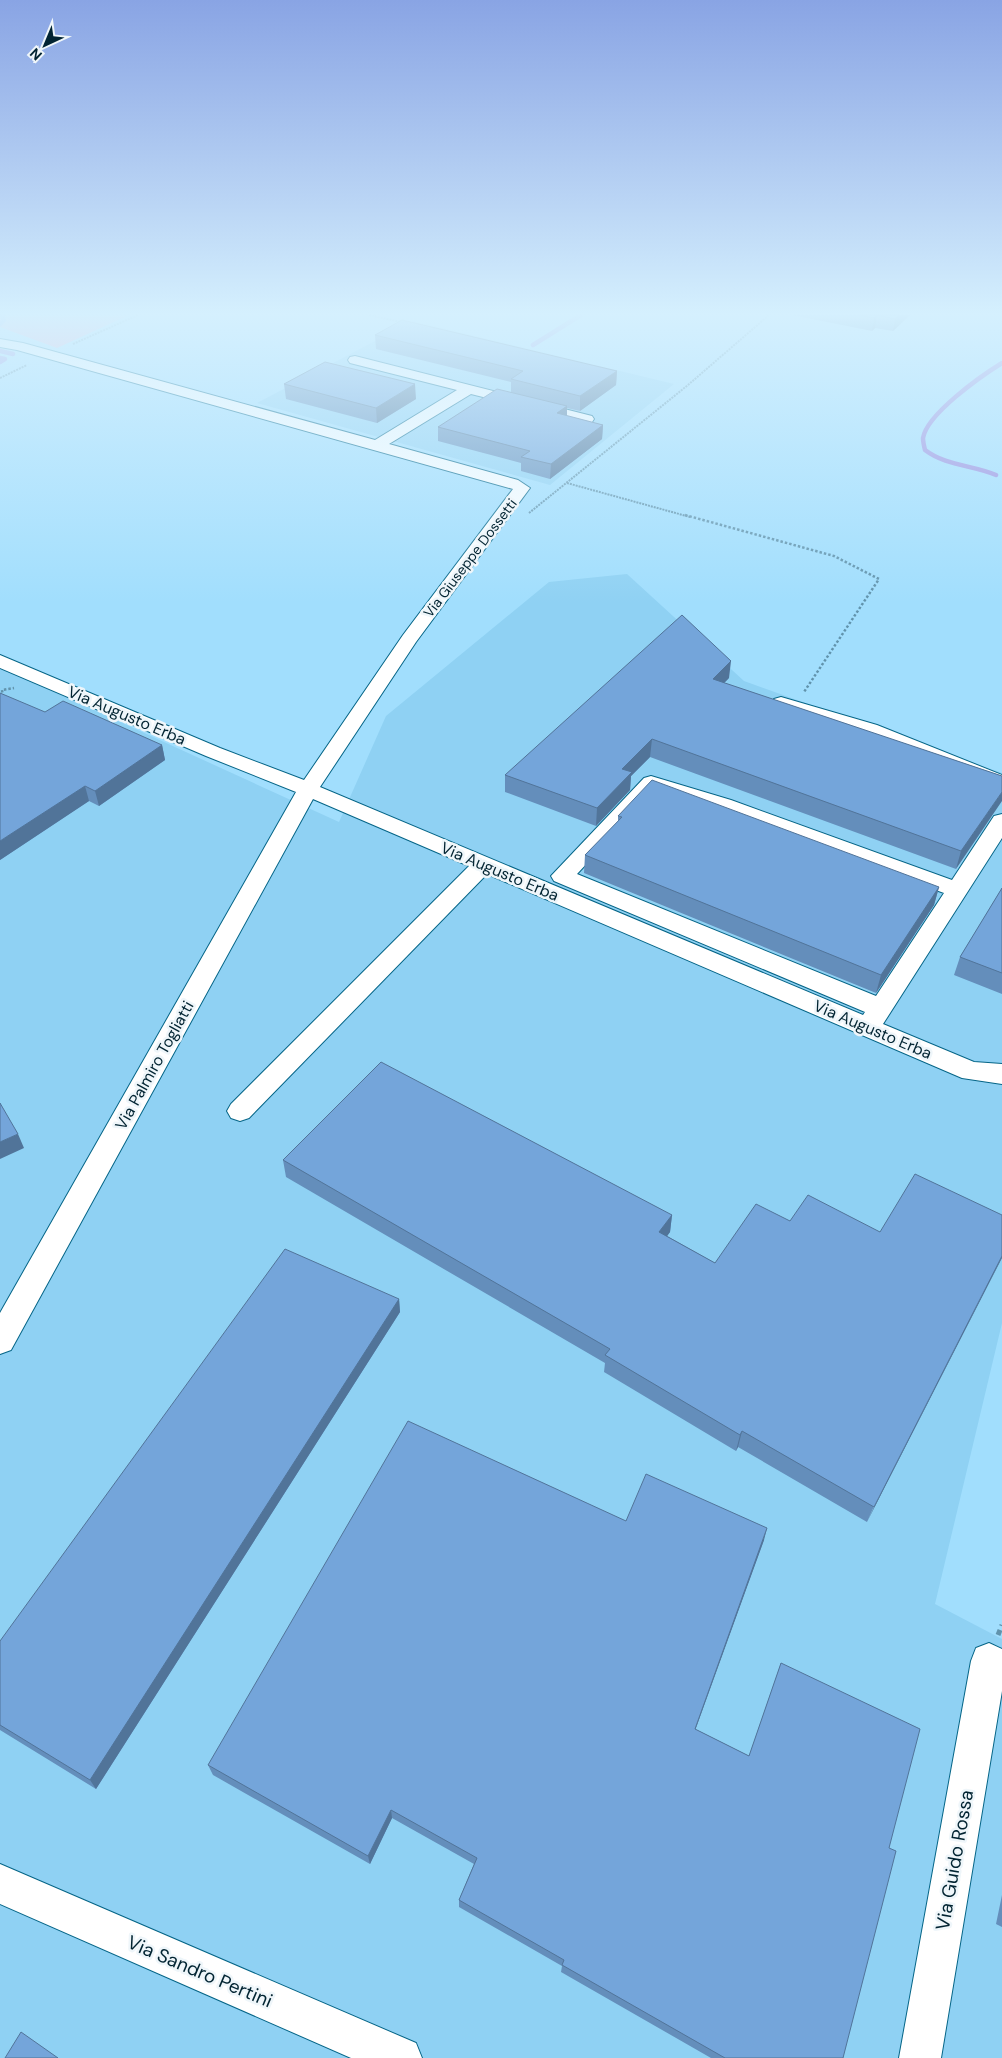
<svg xmlns="http://www.w3.org/2000/svg" width="1002" height="2058" viewBox="0 0 1002 2058" font-family="'DM Sans',sans-serif">
<style>
.built{fill:#8fd1f3}
.green{fill:#f0accb}
.lines{fill:none;stroke-linecap:round;stroke-linejoin:round}
.stream{stroke:#9a8cde;stroke-width:4.5}
.minor-casing{stroke:#056587;stroke-width:2}
.path-far2{stroke:#6193ac;stroke-width:2;stroke-dasharray:2 1;stroke-linecap:butt}
.path-far1{stroke:#6193ac;stroke-width:2.5;stroke-dasharray:2.5 2;stroke-linecap:butt}
.path{stroke:#6193ac;stroke-width:5;stroke-dasharray:5.5 4;stroke-linecap:butt}
.minor{fill:#fff;fill-rule:evenodd}
.wall{fill:#648ebb}
.shaded-wall{fill:#517499}
.building{fill:#74a5da;stroke:#517499}
.labels{text-anchor:middle;stroke-width:5;stroke-linejoin:round;paint-order:stroke}
.far-street-label{font-size:14px;fill:#022432;stroke:#eff6fa}
.street-label{font-size:16px;fill:#022432;stroke:#eff6fa}
.near-street-label{font-size:19px;fill:#022432;stroke:#eff6fa}
</style>
<rect width="100%" height="100%" fill="#a1defd"/>
<path class="built" d="M413 321 674 384 550 485 257 403Z
M627 574 744 681 1002 773V1323L935 1604 1002 1639V2058H0V667L339 822 386 716 549 582Z"/>
<path class="green" d="M0 315H129L57 348 0 327Z"/>
<g class="lines">
<path class="stream" d="M0 324 4 320 2 315
M533 345 581 315
M0 351 13 354
M0 358 5 359 0 362
M996 475C973 465 946 466 925 450 924 446 923 442 923 438 927 414 981 376 1002 363"/>
<defs>
<path id="minor" d="M0 339 23 343 375 440 457 390 350 363 348 360 350 357 355 356 592 416 594 419 592 422 587 423 471 394 389 444 518 480 530 488 416 642 320 787 863 1015 865 1012 554 881 551 876 644 778 651 776 731 800 952 880 994 816 1002 814V838L883 1024 974 1062 1002 1064V1084L962 1078 487 874 249 1118 240 1121 231 1118 227 1111 231 1104 469 866 313 799 11 1350 0 1354V1313L296 792 206 756 0 668V655L220 748 304 780 403 635 513 489 17 350 0 347ZM655 790 717 810 944 893 876 996 577 874Z
M781 697 877 725 1002 775V788L863 733 774 707 771 703 774 699Z
M989 1643 1002 1649V1691L941 2058H899L971 1661 976 1648Z
M0 1864 416 2043 422 2058H351L0 1904Z"/>
</defs>
<use href="#minor" class="minor-casing"/>
<path class="path-far2" d="M369 315 401 322
M73 344 138 315
M0 378 27 365
M567 483 690 517
M529 513 688 385 769 315"/>
<path class="path-far1" d="M685 515 834 556 879 579 804 692
M3 697 2 690 14 688"/>
<path class="path" d="M998 1635 1002 1625"/>
<use href="#minor" class="minor"/>
</g>
<path class="wall" d="M792 315H910L893 331 875 328 872 331Z
M375 335 617 371 616 385 580 411 567 408V416L603 425 602 439 550 479 521 471V463L438 441V427L511 392V382L376 349Z
M284 384 416 399 377 423 286 399Z
M729 678 724 683 1002 776 956 869 650 757 631 776 630 790 596 826 505 792V775Z
M45 712 162 745 165 760 99 806 89 801 0 860Z
M618 816 939 887 934 905 876 993 584 873 585 855 618 822Z
M1002 888V994L954 975 960 957Z
M283 1160 672 1215 670 1232 667 1236 715 1263 790 1221 880 1232 1002 1215 867 1522 738 1447 736 1451 604 1372 605 1363 286 1177Z
M399 1299 400 1312 96 1789 0 1730V1641Z
M626 1521 764 1540 695 1729 749 1756 781 1663 889 1848 843 2058H711L561 1972 562 1966 459 1907V1900L474 1864 392 1818 370 1864 213 1775 208 1765Z
M1002 1895V1927L996 1924Z"/>
<path class="shaded-wall" d="M877 315 875 328 872 331 874 318Z
M899 315H910L893 331 895 319Z
M617 371 616 385 580 411V396Z
M415 384 416 399 377 423 376 408Z
M567 406V420L557 413Z
M603 425 602 439 550 479 551 464Z
M731 661 729 678 711 696 713 679Z
M652 739 650 757 631 776 630 790 596 826 597 808 622 769Z
M162 745 165 760 99 806 95 791Z
M85 786 89 801 0 860V841Z
M1002 792V801L956 869 961 851Z
M939 887 934 905 876 993 881 975Z
M18 1134 24 1148 0 1159V1142Z
M672 1215 670 1232 657 1250 659 1232Z
M1002 1256V1258L867 1522 874 1507Z
M399 1299 400 1312 96 1789 90 1780Z
M742 1431 738 1447 736 1451 740 1435Z
M767 1528 764 1540 692 1739 695 1729Z
M391 1810 392 1818 370 1864 368 1856Z"/>
<path class="building" d="M859 315H899L895 319 877 315 874 318Z
M402 320 617 371 580 396 511 379 523 371 375 335Z
M325 362 415 384 376 408 284 384Z
M497 389 567 406 557 413 603 425 551 464 521 457 530 451 438 427Z
M682 615 731 661 713 679 1002 776V792L961 851 652 739 622 769 632 772 597 808 505 775Z
M0 693 45 712 63 701 162 745 95 791 85 786 0 841Z
M652 780 939 887 881 975 585 855 622 817 618 816Z
M1002 888V973L960 957Z
M381 1062 672 1215 659 1232 715 1263 756 1204 790 1221 808 1195 880 1232 915 1174 1002 1215V1256L874 1507 742 1431 740 1435 605 1355 610 1349 283 1160Z
M0 1103 18 1134 0 1142Z
M285 1249 399 1299 90 1780 0 1725V1641Z
M408 1421 626 1521 646 1474 767 1528 695 1729 749 1756 781 1663 920 1729 889 1848 896 1851 843 2058H725L562 1965 564 1960 459 1900 477 1858 391 1810 368 1856 208 1765Z
M21 2032 58 2058H5Z"/>
<linearGradient id="sky" x2="0" y2="1"><stop stop-color="#89a4e4"/><stop offset="0.52" stop-color="#d5f0fe"/><stop offset="1" stop-color="#d5f0fe" stop-opacity="0"/></linearGradient>
<rect width="1002" height="603" fill="url(#sky)"/>
<g class="labels">
<g class="far-street-label">
<text transform="translate(470 558) rotate(-53)" y="5">Via Giuseppe Dossetti</text>
</g>
<g class="street-label">
<text transform="translate(127 715) rotate(23)" y="6">Via Augusto Erba</text>
<text transform="translate(500 871) rotate(23)" y="6">Via Augusto Erba</text>
<text transform="translate(873 1029) rotate(23)" y="6">Via Augusto Erba</text>
<text transform="translate(154 1065) rotate(-61)" y="6">Via Palmiro Togliatti</text>
</g>
<g class="near-street-label">
<text transform="translate(954 1860) rotate(-80)" y="7">Via Guido Rossa</text>
<text transform="translate(200 1971) rotate(23)" y="7">Via Sandro Pertini</text>
</g>
</g>
<g transform="translate(45 45) rotate(224)" stroke="#eff6fa" stroke-width="4" paint-order="stroke">
<path d="M0-4L9 19L0 12L-9 19Z" fill="#022432"/>
<text y="-8" font-size="14" font-weight="bold" text-anchor="middle" fill="#022432">N</text>
</g>
</svg>
